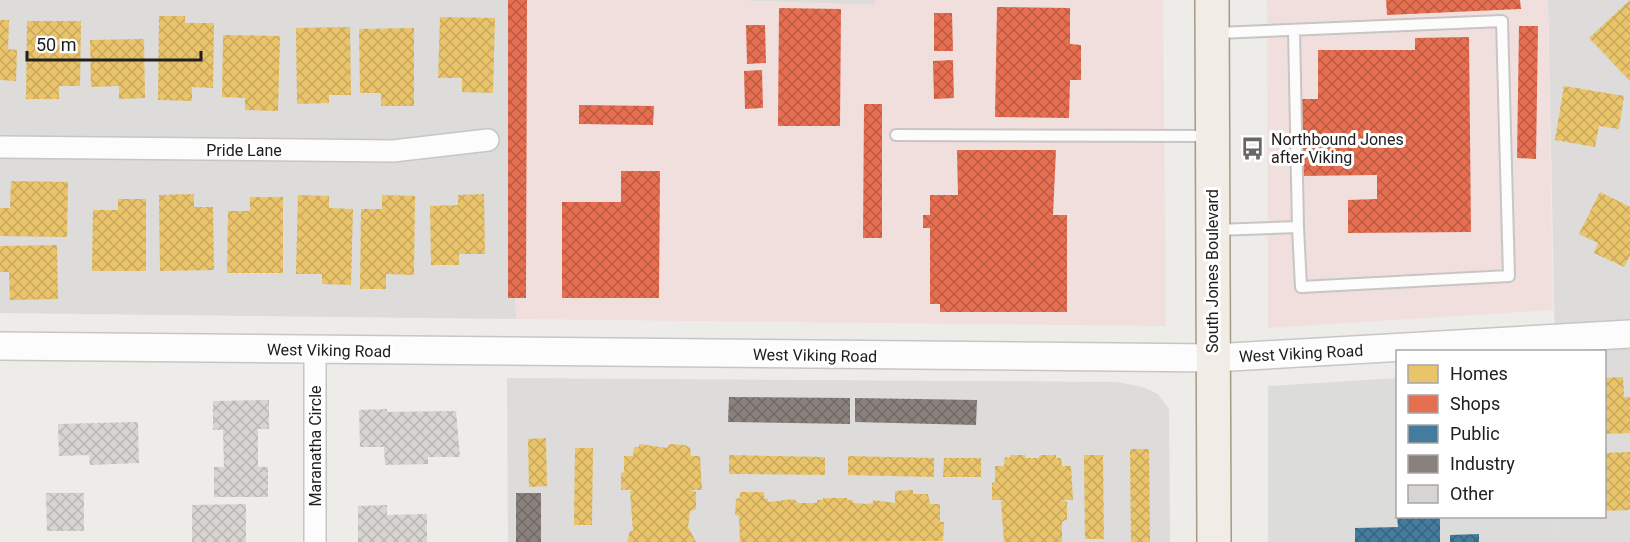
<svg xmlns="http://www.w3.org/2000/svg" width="1630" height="542" viewBox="0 0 1630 542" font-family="Roboto,sans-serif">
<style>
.residential{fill:#dddcda}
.commercial{fill:#f1dfdd}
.religious{fill:#dcdcda}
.homes{fill:url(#homes-cross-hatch)}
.shops{fill:url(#shops-cross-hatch)}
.public{fill:url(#public-cross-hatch)}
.industry{fill:url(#industry-cross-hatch)}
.building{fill:url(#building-cross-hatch)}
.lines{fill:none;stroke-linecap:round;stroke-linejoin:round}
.service-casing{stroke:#c7c6c4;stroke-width:14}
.minor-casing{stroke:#c7c6c4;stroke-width:24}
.tertiary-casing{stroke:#c7c6c4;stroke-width:30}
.primary-casing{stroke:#a59a84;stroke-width:36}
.service{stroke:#fcfcfc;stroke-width:10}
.minor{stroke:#fcfcfc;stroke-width:21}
.tertiary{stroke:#fcfcfc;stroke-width:27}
.primary{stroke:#f1ece5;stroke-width:33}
.labels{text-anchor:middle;stroke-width:6;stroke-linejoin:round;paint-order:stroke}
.poi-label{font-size:16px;fill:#202020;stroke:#fff;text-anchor:start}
.street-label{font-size:16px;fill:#202020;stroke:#fff}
</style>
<defs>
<pattern id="homes-cross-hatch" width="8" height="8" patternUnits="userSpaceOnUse" patternTransform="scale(1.5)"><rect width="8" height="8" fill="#e9c46a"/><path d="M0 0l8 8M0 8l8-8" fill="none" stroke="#c8a85c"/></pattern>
<pattern id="shops-cross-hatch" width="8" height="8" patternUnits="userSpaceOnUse" patternTransform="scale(1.5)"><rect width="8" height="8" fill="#e76f51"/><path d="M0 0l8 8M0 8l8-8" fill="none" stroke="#bb5b43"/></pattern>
<pattern id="public-cross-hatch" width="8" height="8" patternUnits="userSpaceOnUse" patternTransform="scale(1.5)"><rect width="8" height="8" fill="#457b9d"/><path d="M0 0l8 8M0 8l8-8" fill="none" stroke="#396480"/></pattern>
<pattern id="industry-cross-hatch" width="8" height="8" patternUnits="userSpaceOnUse" patternTransform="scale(1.5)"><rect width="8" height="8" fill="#8a817c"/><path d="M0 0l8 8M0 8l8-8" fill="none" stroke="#706965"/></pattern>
<pattern id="building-cross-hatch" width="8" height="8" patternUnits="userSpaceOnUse" patternTransform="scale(1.5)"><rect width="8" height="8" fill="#d7d4d1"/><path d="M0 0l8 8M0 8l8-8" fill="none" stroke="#b8b6b3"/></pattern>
</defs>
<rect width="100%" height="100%" fill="#eeece8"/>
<path class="residential" d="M0 0H508L516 319 0 313Z
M726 0H875V5Z
M1548 0H1630V542H1558L1557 517 1604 516V352L1555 351Z
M507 378 1117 382 1143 387 1158 394 1169 409 1170 542H508Z"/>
<path class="commercial" d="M508 0H726L875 5V0H1163L1166 326 516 319Z
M1267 0H1548L1553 310 1268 328Z"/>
<path class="religious" d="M1397 378 1398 516 1557 517 1558 542H1268V386Z"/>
<path class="homes" d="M1630 0V81L1589 38Z
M159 16H185V23H214L213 88 192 87V101L158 100Z
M440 17 495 18 493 93 462 92V78H438Z
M0 20H9L8 49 17 50 16 81 0 80Z
M27 21H81L80 86H59V99H26Z
M350 27 351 95H329V103L297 104 296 28Z
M414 28V106H381V93H360L359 29Z
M223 35 280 36 278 111 245 110V98L222 97Z
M144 39 145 98 119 99V86L91 87 90 40Z
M1564 86 1624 96 1619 129 1599 126 1595 147 1555 140Z
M11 181 68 182 67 237 0 236V208H10Z
M1600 192 1630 207V256L1624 267 1594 253 1598 243 1579 234Z
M194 194V207H213L214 270 160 271 159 195Z
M484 194 485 254H459V265H431L430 206 458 205V195Z
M298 195 329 196V208L353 209 351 285 322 284V274H296Z
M382 195 415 196 414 275 386 274V289H360L361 209H382Z
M250 197H283V273H227L228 211H250Z
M118 199H146V271H92L93 210H118Z
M57 245 58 299 10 300 9 272H0V246Z
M1623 377 1624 397H1630V433L1604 434V378Z
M546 438 547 486 529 487 528 439Z
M639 444 667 448 670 444 685 445 690 448 691 456H700L702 490H690L696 492V509L690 511 688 527 696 542H627L630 531H633L630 491 633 490H621V473L624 472V456H633L634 447H639Z
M575 448H593L592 525H574Z
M1130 449H1149L1150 542H1131Z
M1630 452V510L1604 511V453Z
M729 455 825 457V475L729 474Z
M1010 455H1025L1026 458H1038L1041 455H1056V458H1061L1062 466H1071L1073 500H1061L1067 502V519L1062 522V542H1004L1001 501 1004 500H992V483L995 482V466H1004L1005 457 1010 458Z
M1084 455H1103L1104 539H1085Z
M848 456 934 458V477L848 475Z
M944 458H981V477H943Z
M913 490V494H928L930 504H940V522H944L943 541 740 542 739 516 735 515 736 499 740 498V492H764V498L768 499V502L794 499 798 503H817V500H823V498H847V500H853V503L867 504 873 503V500L895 503V491Z"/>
<path class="shops" d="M508 0H527L526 298H508Z
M1386 0H1520L1521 9 1387 15Z
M997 7 1070 8V44L1081 45V80H1070L1069 118 995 117Z
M779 8 841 9 840 126H778Z
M934 13H952L953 51H934Z
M746 25H765L766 63 747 64Z
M1519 26H1538L1536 159 1517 158Z
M1469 37 1471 232 1348 233V200L1377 199V175L1298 176 1297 99H1318V50H1415V38Z
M953 60 954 98 934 99 933 61Z
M762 70 763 108 745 109 744 71Z
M864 104H882V238H863Z
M579 105 654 106 653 125 579 124Z
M957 150H1056L1053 215H1067V312H940V304H930V228H923V215H930V195H958Z
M621 171H660L659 298H562V202H621Z"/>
<path class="public" d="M1397 516H1440V542H1355V528L1398 527Z
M1479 534V542H1450V535Z"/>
<path class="industry" d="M729 397 850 398V424L728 422Z
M855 398 977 400 976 425 855 422Z
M516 493H541V542H516Z"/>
<path class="building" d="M269 400V429H258V467H268V497H214V467H224L223 430H213V401Z
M387 409V412L456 411 460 457H428V464L385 465 384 447H360L359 410Z
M138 422 139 463 90 465 89 455 59 456 58 424Z
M46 493H84V531H47Z
M246 504V542H192V505Z
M387 505V515L427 514V542H358V506Z"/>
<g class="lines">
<defs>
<path id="service" d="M1294 30 1298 227
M896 135 1211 136
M1216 230 1298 227 1301 287 1509 276 1502 21 1217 33"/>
<path id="minor" d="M0 147 393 151 488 140
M315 350V542"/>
<path id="tertiary" d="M0 346 1213 358 1630 334"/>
<path id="primary" d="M1212 0 1214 542"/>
</defs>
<use href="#service" class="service-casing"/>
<use href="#minor" class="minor-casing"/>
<use href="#tertiary" class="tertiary-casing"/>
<use href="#primary" class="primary-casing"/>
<use href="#service" class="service"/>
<use href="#minor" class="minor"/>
<use href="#tertiary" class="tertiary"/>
<use href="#primary" class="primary"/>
</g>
<defs>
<symbol id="bus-bare" viewBox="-9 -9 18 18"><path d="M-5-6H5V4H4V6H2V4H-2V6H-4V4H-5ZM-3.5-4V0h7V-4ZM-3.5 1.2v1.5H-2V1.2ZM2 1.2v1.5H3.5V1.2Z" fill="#686766" stroke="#fff" stroke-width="2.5" paint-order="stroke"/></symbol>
</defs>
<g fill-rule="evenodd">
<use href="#bus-bare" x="1236" y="132" width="33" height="33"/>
</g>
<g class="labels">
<g class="poi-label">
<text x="1271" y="145">Northbound Jones<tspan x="1271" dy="18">after Viking</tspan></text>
</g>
<g class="street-label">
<text x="244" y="156">Pride Lane</text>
<text transform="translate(1212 271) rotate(-90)" y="6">South Jones Boulevard</text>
<text transform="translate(329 350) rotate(1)" y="6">West Viking Road</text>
<text transform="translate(1301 353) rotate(-3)" y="6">West Viking Road</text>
<text transform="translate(815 355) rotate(1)" y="6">West Viking Road</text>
<text transform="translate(315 446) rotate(-90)" y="6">Maranatha Circle</text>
</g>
</g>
<rect x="1396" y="350" width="210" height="168" fill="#ffffff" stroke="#a6a6a6" stroke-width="1.5"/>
<rect x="1408" y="365" width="30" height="18" fill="#e9c46a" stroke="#a6a6a6" stroke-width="1.5"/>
<text x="1450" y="380" font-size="18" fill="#202020">Homes</text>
<rect x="1408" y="395" width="30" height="18" fill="#e76f51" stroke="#a6a6a6" stroke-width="1.5"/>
<text x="1450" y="410" font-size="18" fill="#202020">Shops</text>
<rect x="1408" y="425" width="30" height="18" fill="#457b9d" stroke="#a6a6a6" stroke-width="1.5"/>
<text x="1450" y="440" font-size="18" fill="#202020">Public</text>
<rect x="1408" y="455" width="30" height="18" fill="#8a817c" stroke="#a6a6a6" stroke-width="1.5"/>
<text x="1450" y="470" font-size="18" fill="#202020">Industry</text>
<rect x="1408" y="485" width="30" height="18" fill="#d7d4d1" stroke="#a6a6a6" stroke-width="1.5"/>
<text x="1450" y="500" font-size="18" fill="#202020">Other</text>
<path d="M27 51v9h174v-9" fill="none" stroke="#202020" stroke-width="3"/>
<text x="36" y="51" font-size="18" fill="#202020" stroke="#ffffff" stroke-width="4.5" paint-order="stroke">50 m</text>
</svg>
